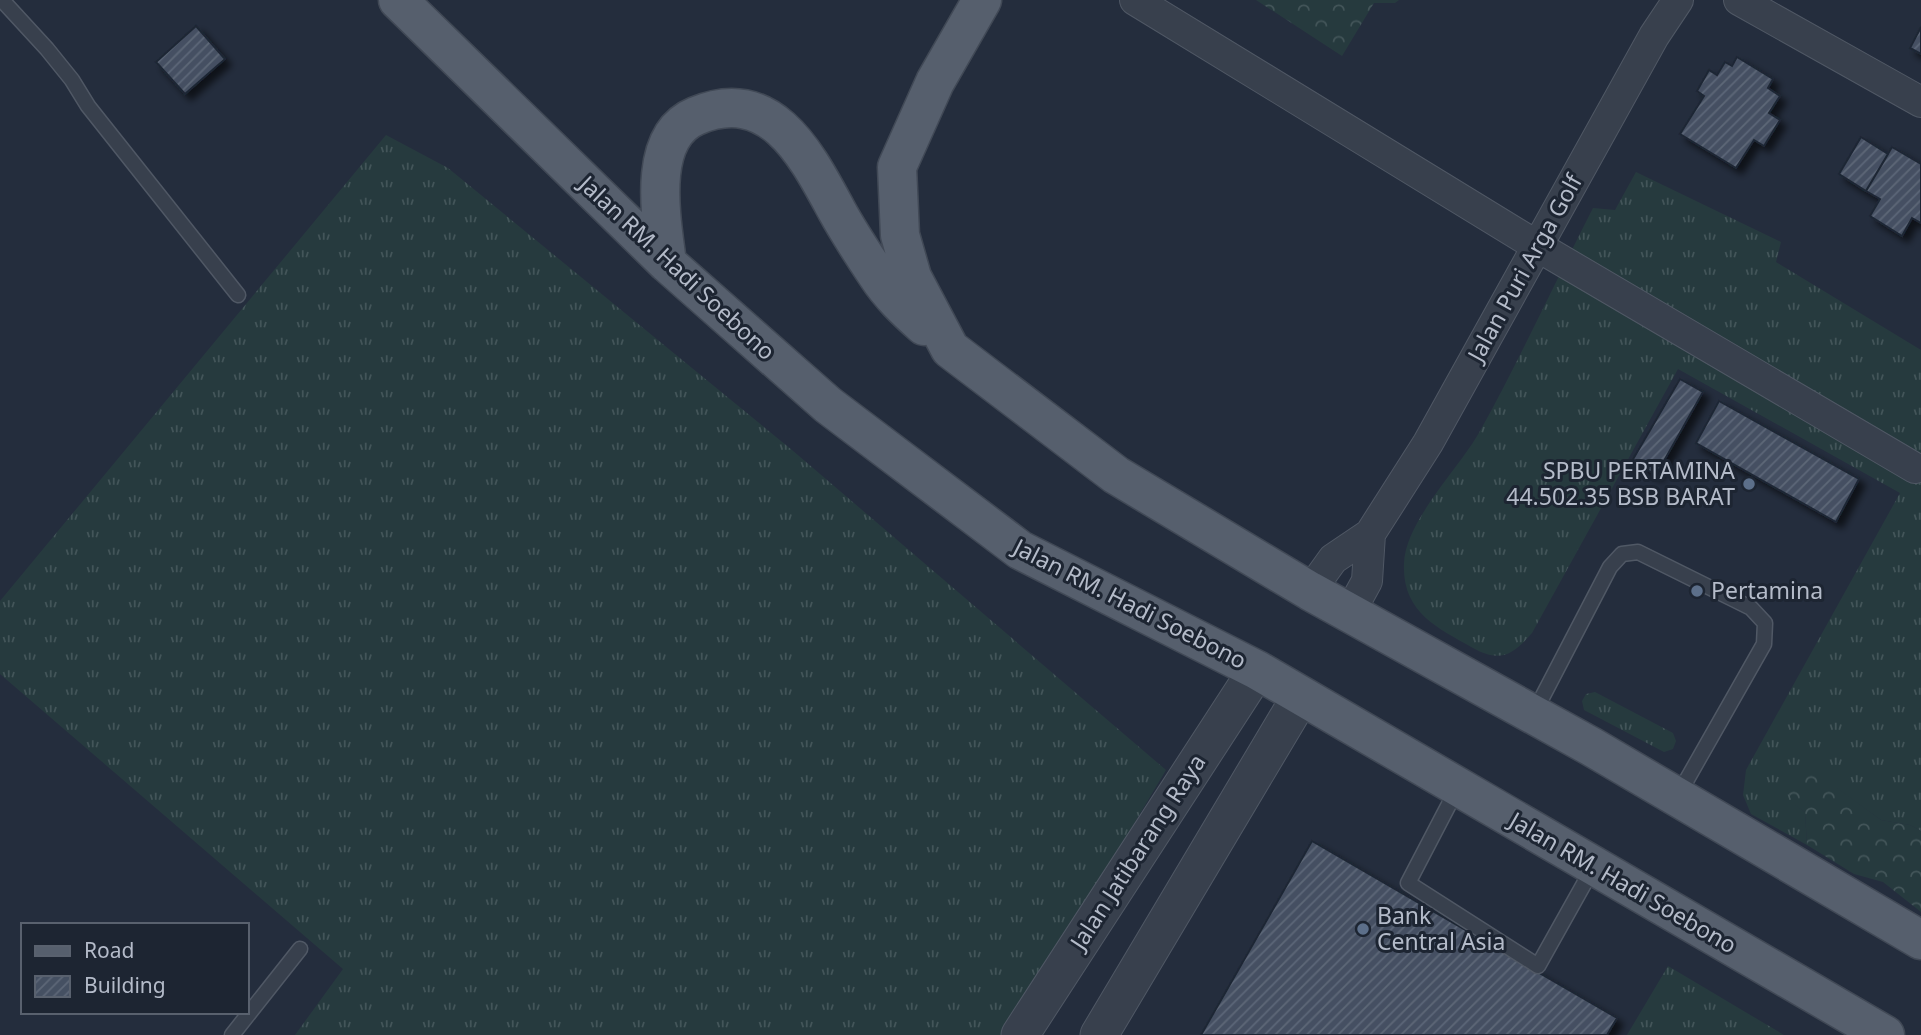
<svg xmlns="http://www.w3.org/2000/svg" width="1921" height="1035" viewBox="0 0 1921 1035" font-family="'Noto Sans',sans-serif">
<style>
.grass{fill:url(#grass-tufts)}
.forest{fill:url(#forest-crowns)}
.building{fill:url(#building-hatch);stroke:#1f2734;stroke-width:2;filter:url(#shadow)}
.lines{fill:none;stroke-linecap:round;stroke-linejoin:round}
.service-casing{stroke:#505865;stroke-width:17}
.minor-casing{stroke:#505865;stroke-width:32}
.tertiary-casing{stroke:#505865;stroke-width:39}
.primary-casing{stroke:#414956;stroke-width:41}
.service{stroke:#38404d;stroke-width:14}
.minor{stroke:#38404d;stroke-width:30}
.tertiary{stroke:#38404d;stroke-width:37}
.primary{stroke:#565f6d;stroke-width:38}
.service-dot{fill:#5c6f8a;stroke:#1d2532;stroke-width:2.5}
.labels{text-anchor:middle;stroke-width:6;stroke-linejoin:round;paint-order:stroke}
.street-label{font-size:23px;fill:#b4bbc9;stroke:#1d2532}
.poi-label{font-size:23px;fill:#b4bbc9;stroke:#1d2532;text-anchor:start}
</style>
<defs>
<pattern id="grass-tufts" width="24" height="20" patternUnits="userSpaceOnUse" patternTransform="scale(1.75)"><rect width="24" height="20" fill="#263a3e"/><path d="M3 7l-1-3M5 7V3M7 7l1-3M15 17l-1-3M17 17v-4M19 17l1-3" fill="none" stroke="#435559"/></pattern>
<pattern id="forest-crowns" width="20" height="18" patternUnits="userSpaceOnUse" patternTransform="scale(1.75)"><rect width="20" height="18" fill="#263a3e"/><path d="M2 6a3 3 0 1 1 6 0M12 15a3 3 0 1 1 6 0" fill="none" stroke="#435559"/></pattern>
<pattern id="building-hatch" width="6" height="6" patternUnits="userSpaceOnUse" patternTransform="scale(1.75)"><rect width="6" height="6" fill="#455062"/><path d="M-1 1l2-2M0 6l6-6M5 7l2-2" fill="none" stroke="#5d6777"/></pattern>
<filter id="shadow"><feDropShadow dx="6" dy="6" stdDeviation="3.5" flood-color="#0009"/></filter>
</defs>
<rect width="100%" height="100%" fill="#242d3d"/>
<path class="grass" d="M386 135 448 168 792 450 1166 770 1008 1035H295L343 969 0 674V601Z
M1636 172 1781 242 1776 262 1921 350V831L1910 825 1881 820 1810 769 1794 804 1805 812 1807 845 1751 814 1743 795 1746 770 1900 493 1678 369 1532 633C1513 655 1500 663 1473 648 1437 628 1402 612 1404 564 1405 521 1459 469 1480 431 1520 359 1555 282 1593 208L1615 210Z
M1595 692 1673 733 1676 741 1673 749 1664 752 1584 710 1582 701 1586 694Z
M1668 966 1784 1035H1627Z"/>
<path class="forest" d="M1256 0H1399L1395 3H1374L1342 56Z
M1810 768 1881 820 1910 825 1921 831V912L1883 882 1854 874 1807 845 1805 812 1793 804 1788 791Z"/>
<path class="building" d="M196 26 225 59 185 94 156 62Z
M1921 27V54L1910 48Z
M1737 57 1773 79 1768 88 1780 96 1769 113 1780 120 1764 146 1754 140 1736 168 1680 134 1704 96 1697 91 1709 70 1717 75 1725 62 1732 66Z
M1861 137 1888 154 1866 191 1839 174Z
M1892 147 1921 164V223L1912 218 1902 236 1870 216 1880 199 1866 191Z
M1680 379 1703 392 1656 475 1632 461Z
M1719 401 1859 479 1836 522 1696 443Z
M1312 841 1617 1018 1607 1035H1201Z"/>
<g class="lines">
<defs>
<path id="service" d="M2 0 47 49 72 80 88 106 238 295
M1534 713 1610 567 1622 554 1638 552 1751 608 1765 623 1764 644 1677 797
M1457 789 1408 883 1538 966 1594 866
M232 1035 300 949"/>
<path id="minor" d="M1135 0 1537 246 1915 468
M1739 0 1921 102
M1310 591 1333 559 1370 534 1428 443 1654 36 1678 0
M1350 612 1367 581 1370 534"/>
<path id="tertiary" d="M1020 1035 1257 670
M1099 1035 1301 696"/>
<path id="primary" d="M398 0 667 263 828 405 1020 550 1257 670 1885 1035
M982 0 935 82 897 167 900 235 912 277 950 349 1116 475 1310 591 1592 747 1921 940
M667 263C662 222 645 137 696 116 772 84 807 156 837 211 849 233 863 254 877 275 890 295 906 310 924 326"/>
</defs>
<use href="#service" class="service-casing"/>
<use href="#minor" class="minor-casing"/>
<use href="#tertiary" class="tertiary-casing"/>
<use href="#primary" class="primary-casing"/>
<use href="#service" class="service"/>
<use href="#minor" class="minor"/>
<use href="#tertiary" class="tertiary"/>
<use href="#primary" class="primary"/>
</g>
<g class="service-dot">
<circle cx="1749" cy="484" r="7"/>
<circle cx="1697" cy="591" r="7"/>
<circle cx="1363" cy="929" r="7"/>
</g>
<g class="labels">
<g class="street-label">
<text transform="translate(677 268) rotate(43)" y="8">Jalan RM. Hadi Soebono</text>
<text transform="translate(1525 268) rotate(-61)" y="8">Jalan Puri Arga Golf</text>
<text transform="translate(1130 604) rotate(27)" y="8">Jalan RM. Hadi Soebono</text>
<text transform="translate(1138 852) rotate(-57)" y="8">Jalan Jatibarang Raya</text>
<text transform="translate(1623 883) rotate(30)" y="8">Jalan RM. Hadi Soebono</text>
</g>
<g class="poi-label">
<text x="1735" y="479" text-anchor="end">SPBU PERTAMINA<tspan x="1735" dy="26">44.502.35 BSB BARAT</tspan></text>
<text x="1711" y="599">Pertamina</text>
<text x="1377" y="924">Bank<tspan x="1377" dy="26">Central Asia</tspan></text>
</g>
</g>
<rect x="21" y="923" width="228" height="91" fill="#1d2532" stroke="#59616e" stroke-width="2"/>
<rect x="35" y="946" width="35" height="10" fill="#565f6d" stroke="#59616e" stroke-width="2"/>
<text x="84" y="958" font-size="21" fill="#b4bbc9">Road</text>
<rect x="35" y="976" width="35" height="21" fill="url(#building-hatch)" stroke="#59616e" stroke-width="2"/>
<text x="84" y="993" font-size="21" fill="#b4bbc9">Building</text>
</svg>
